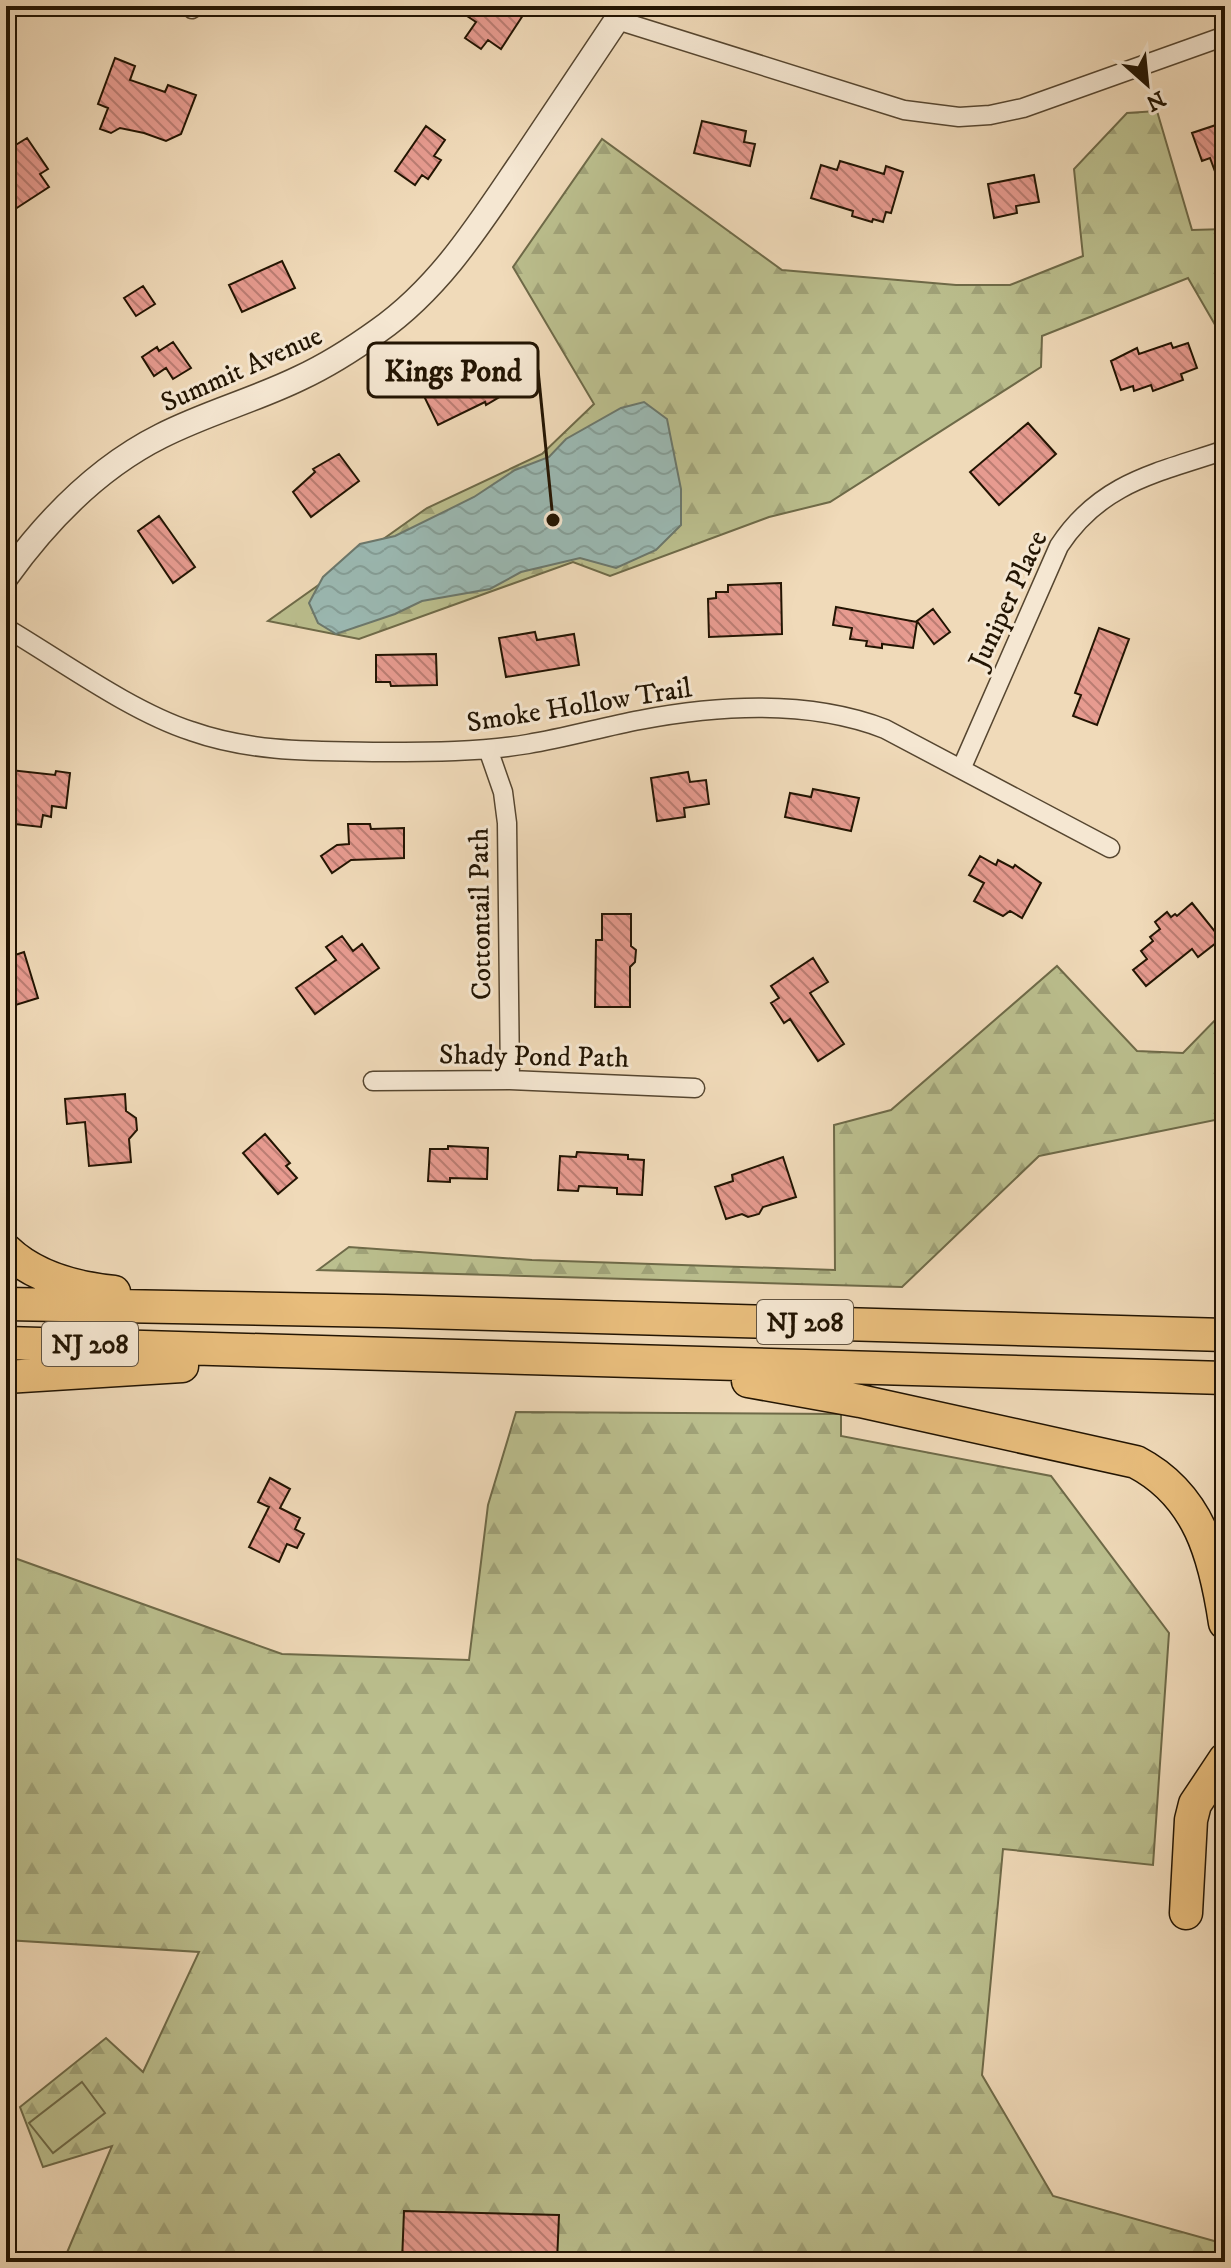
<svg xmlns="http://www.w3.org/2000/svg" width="1231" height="2268" viewBox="0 0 1231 2268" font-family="'IM FELL DW Pica',serif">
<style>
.forest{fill:url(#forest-firs);stroke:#6e6a48;stroke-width:2}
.garden{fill:#bbbf8e;stroke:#6e6a48;stroke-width:2}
.water{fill:url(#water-waves);stroke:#6b786d;stroke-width:2}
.building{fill:url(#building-back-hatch);stroke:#221402;stroke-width:2}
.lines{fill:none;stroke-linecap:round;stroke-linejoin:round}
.minor-casing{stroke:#564630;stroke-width:21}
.tertiary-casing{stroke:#564630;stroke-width:27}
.trunk-casing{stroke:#221402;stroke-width:35}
.minor{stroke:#f5e7d2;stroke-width:18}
.tertiary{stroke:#f5e7d2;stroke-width:24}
.trunk{stroke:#e8bd7c;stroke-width:32}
.labels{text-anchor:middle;stroke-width:6;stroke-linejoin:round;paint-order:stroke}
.shield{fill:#f5e7d2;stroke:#615340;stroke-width:2}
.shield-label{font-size:26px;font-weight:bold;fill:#221402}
.street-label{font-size:28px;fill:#221402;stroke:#f5e7d2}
.leader{fill:none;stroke:#221402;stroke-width:3}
.callout-dot{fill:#221402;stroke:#f5e7d2;stroke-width:3}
.callout{fill:#f5e7d2;stroke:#221402;stroke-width:3}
.callout-label{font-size:30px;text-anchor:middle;font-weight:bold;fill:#221402}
</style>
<defs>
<pattern id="forest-firs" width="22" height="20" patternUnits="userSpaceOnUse" patternTransform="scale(2)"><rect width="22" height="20" fill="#bbbf8e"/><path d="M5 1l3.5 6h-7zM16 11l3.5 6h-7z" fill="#a0a379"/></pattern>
<pattern id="water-waves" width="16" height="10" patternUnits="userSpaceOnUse" patternTransform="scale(2)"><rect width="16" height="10" fill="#9bbab4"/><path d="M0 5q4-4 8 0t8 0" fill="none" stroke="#859f99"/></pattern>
<pattern id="building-back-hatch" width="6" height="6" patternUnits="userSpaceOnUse" patternTransform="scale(2)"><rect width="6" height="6" fill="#e79b90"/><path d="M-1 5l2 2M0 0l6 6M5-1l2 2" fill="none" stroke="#bb7d73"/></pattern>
</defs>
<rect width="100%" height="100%" fill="#f0dab9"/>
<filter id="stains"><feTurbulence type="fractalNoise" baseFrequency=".0025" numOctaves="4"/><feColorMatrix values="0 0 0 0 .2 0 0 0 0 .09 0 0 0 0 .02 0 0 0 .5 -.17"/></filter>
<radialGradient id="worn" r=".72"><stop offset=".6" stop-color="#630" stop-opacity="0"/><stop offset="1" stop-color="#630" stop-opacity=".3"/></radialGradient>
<path class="forest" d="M1157 111 1192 230 1225 229V342L1188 278 1042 336 1041 367 830 502 769 517 610 576 573 562 359 639 268 621 427 508 542 454 594 404 513 267 602 139 782 270 956 285H1010L1083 256 1074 169 1127 113Z
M1057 966 1137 1051 1183 1053 1225 1010V1118L1039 1156 902 1287 318 1270 349 1247 532 1260 835 1270 834 1125 891 1110Z
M516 1412 841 1414V1436L1051 1476 1169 1633 1153 1865 1003 1849 982 2075 1053 2196 1225 2244V2262H63L112 2146 43 2167 20 2107 106 2038 143 2072 199 1952 6 1940V1555L282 1654 469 1660 488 1505Z"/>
<path class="garden" d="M82 2082 105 2113 53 2153 29 2123Z"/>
<path class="water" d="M644 402 667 419 681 489V525L656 550 616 568 580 558 521 572 490 589 422 601 395 614 336 634 318 623 309 603 323 577 360 544 395 536 474 497 515 470 549 457 566 439 621 408Z"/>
<path class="building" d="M473 6H529L501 49 488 40 481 49 465 38 476 22 467 16Z
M115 58 135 66 130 80 165 92 168 85 196 95 181 134 166 141 144 133 120 128 111 133 100 129 108 108 98 104Z
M702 121 746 131 744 142 755 144 750 166 694 153Z
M1225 122V193H1223L1210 158 1202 161 1192 133Z
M426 126 445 140 434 156 441 160 428 179 422 175 415 185 395 171Z
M27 138 48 169 40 174 49 187 6 215V151Z
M840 161 884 174 886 166 903 172 891 213 886 212 883 222 873 219 872 222 852 216 853 211 811 198 821 165 837 170Z
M1034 175 1039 202 1016 206 1017 213 994 218 988 184Z
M282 261 295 288 242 312 229 285Z
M143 286 155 304 136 316 124 298Z
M173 342 191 368 173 379 166 368 154 376 142 357 157 347 159 351Z
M1171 343 1173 348 1188 343 1197 368 1181 374 1183 380 1153 391 1151 385 1134 391 1133 386 1121 390 1111 361 1137 348 1139 354Z
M504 347 511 361 507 363 518 386 486 405 485 402 438 425 422 392 428 389 425 385Z
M1028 423 1056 454 999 505 970 472Z
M339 454 359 481 311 517 293 492 315 472 313 469Z
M159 516 195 567 173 583 138 531Z
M781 583 782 634 709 637 708 599 716 598V592H728V585Z
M836 607 917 622 913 648 882 644V648L866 646 867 641 850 639 852 628 833 625Z
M933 609 950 632 934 644 917 621Z
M1099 628 1129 639 1097 725 1073 716 1081 695 1075 693Z
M535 632 537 640 574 634 579 665 506 677 499 638Z
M436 654 437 685 391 686 390 682H376V655Z
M10 770 55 775 56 771 70 773 66 808 52 806 51 817 43 815 41 827 6 823Z
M688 772 690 782 706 780 709 804 684 808 685 817 657 821 651 778Z
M813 789 859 798 851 831 785 817 790 793 811 797Z
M348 824H370L371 829 404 828V858L351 860 332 873 321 856 337 845 349 844Z
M980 856 996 865 998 860 1013 868 1015 865 1041 883 1022 918 1010 911 1003 916 974 901 984 883 969 875Z
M1192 903 1221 939 1198 957 1192 949 1146 986 1133 970 1147 959 1141 951 1153 941 1150 937 1160 929 1155 922 1167 912 1171 917 1175 914 1177 916Z
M602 914H631V946L636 950 635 962 630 967V1007H595L596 940H602Z
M342 936 353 951 362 944 379 968 315 1014 296 988 336 960 326 947Z
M24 952 38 998 6 1008V958Z
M813 958 828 982 810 993 844 1044 818 1061 790 1019 784 1023 771 1003 779 998 771 986Z
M125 1094 126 1111 136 1118 137 1130 129 1139 131 1162 89 1166 85 1122 67 1124 65 1099Z
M265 1134 290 1163 286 1166 297 1178 278 1194 243 1153Z
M448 1146 488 1148 487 1179 450 1178V1182L428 1181 430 1149H448Z
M577 1152 628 1155V1159L644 1160 642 1195 617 1194V1188L579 1186 578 1191 558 1190 560 1156 576 1157Z
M783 1157 796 1197 763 1207 759 1214 748 1217 742 1214 726 1219 715 1187 733 1181 732 1175Z
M270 1478 290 1489 280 1508 300 1518 295 1529 304 1534 297 1548 287 1544 279 1562 249 1547 269 1507 258 1502Z
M404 2211 559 2215 557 2262H402Z"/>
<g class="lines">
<defs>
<path id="minor" d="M191 6 192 9
M617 20 904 110 959 117 990 115 1023 108 1225 36
M6 628C62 661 130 711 191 731 253 753 317 751 382 752 431 752 479 752 528 744 565 738 603 727 640 720 719 705 810 700 885 729L1110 848
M488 749 503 792 507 823 510 1080
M962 767 1059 546C1101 482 1157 473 1225 450
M373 1081 510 1080 695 1088"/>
<path id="tertiary" d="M6 577C47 520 97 468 161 436 206 413 255 400 300 378 328 365 353 349 378 331 442 286 482 220 525 157 559 106 593 56 626 6"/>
<path id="trunk" d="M6 1250C34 1277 76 1288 114 1292
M6 1304 385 1311 1225 1335
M6 1343 1225 1378
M6 1377 182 1366
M748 1381 860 1401 1136 1462C1199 1495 1215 1556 1225 1623
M1186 1913 1191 1820 1195 1804 1225 1759"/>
</defs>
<use href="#minor" class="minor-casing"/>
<use href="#tertiary" class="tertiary-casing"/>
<use href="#trunk" class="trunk-casing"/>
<use href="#minor" class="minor"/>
<use href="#tertiary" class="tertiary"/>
<use href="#trunk" class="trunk"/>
</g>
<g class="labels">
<g class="shield">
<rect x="757" y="1300" width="96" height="44" rx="6"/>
<rect x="42" y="1322" width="96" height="44" rx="6"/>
</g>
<g class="shield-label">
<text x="805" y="1331">NJ 208</text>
<text x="90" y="1353">NJ 208</text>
</g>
<g class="street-label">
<text transform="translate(241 368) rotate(-24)" y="10">Summit Avenue</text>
<text transform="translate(1007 599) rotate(-65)" y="10">Juniper Place</text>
<text transform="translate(579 704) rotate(-9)" y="10">Smoke Hollow Trail</text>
<text transform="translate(479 914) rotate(-91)" y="10">Cottontail Path</text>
<text transform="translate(534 1055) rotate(1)" y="10">Shady Pond Path</text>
</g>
</g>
<path class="leader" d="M553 520L538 370"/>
<circle class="callout-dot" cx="553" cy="520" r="8"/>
<rect class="callout" x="368" y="343" width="170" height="54" rx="8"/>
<g class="callout-label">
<text x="453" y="381">Kings Pond</text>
</g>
<rect width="1231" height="2268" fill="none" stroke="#f0dab9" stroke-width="32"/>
<rect x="8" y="8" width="1215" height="2252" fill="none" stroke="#221402" stroke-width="4"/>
<rect x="16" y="16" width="1199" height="2236" fill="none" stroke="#221402" stroke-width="2"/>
<g transform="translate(1147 84) rotate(153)" stroke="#f5e7d2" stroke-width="6" paint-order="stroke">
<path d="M0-6L14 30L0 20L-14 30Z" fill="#221402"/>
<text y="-12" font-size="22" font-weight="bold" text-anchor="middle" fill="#221402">N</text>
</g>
<rect width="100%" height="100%" filter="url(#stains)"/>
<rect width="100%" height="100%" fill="url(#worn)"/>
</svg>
